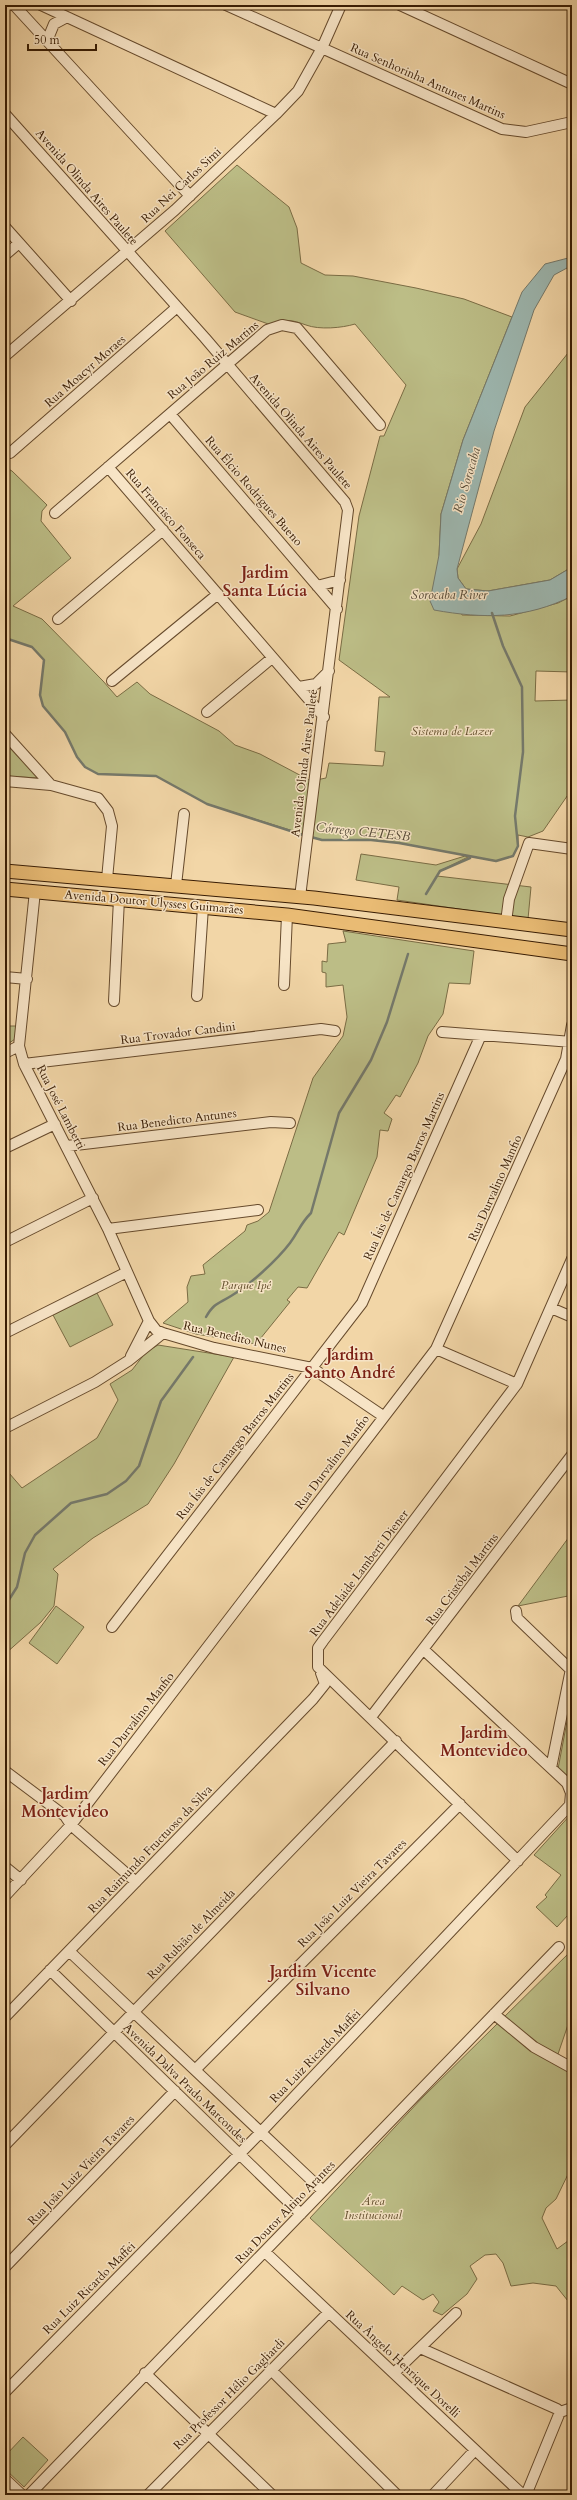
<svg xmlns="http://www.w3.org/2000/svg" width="577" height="2500" viewBox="0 0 577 2500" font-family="Cardo,serif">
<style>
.green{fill:#bcbd86;stroke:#7a6c44}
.water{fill:#9db7b0;stroke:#75796b}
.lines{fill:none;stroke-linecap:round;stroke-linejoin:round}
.stream{stroke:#75796b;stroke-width:2.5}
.minor-casing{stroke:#664a2c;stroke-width:12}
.major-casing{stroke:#381c03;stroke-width:15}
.minor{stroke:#f7e4c6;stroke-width:10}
.major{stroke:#e9bb74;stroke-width:13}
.labels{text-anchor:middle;stroke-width:3;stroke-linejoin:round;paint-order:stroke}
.street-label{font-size:12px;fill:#381c03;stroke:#f7e4c6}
.park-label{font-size:12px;font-style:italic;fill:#604c2a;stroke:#f7e4c6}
.water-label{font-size:13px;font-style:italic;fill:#564a37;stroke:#f7e4c6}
.district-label{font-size:16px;font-weight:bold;fill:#7a1f14;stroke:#f7e4c6}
</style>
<rect width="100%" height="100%" fill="#f2d6a7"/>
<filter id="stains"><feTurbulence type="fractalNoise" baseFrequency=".005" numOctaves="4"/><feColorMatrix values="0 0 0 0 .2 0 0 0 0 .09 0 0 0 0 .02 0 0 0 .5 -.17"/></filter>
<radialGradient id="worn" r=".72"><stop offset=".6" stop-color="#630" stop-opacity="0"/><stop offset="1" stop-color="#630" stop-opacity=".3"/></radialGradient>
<path class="green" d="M237 165 289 207 297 228 301 263 325 275 353 276 416 288 464 299 512 317 463 440 441 514 439 555 462 615 510 616 558 603 572 596V672L536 671 535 701 572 700V789L543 831 528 837 518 835V846L513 856 496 861 399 843 371 840H322L207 804 156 776 98 774 85 767 77 757 65 732 43 706 40 695 44 660 32 647 5 638V467L12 471 47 505 42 511 41 521 71 558 13 606 42 619 103 681 117 697 137 682 150 694 219 731 235 745 260 754 311 781 326 778 329 763 383 766 385 752 375 751 379 697H390L339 660 359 516 380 436H384L406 385 355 324C342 328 319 330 306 325 292 320 286 318 271 325L235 312 165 231Z
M572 348V567L550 580 488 591 466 589 458 578 457 569 481 524 525 407Z
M5 743 39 778 5 776Z
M361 854 436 865 465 856 468 857 440 871 437 876 531 887 528 919 397 900 399 887 356 880Z
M343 931 474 951 470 984 449 983 443 1014 428 1036 418 1063 400 1097 396 1095 384 1113 392 1119 388 1131 380 1130 377 1157 344 1235 339 1232 307 1288 298 1287 287 1300 290 1302 256 1344 196 1334 163 1323 188 1302 187 1287 191 1276 205 1274 203 1265 245 1231 247 1225 258 1221 269 1212 313 1078 343 1036 347 1017 343 985 326 987V973L322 972V961L327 962 328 944 346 942Z
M5 1026H17L15 1039 5 1046Z
M97 1293 113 1325 70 1347 53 1315Z
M158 1345 234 1357 174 1464 148 1504 93 1538 53 1569 58 1574 54 1606 41 1622 5 1654V1475L9 1473 22 1488 97 1438 118 1400 110 1384 132 1370 146 1352Z
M572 1533V1600L568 1596 518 1606Z
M56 1606 84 1627 57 1664 29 1643Z
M572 1695V1782L558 1769Z
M572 1813V1919L568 1915 557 1927 536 1907 547 1897 545 1895 561 1875 534 1855Z
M572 1950V2013L556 2060 572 2076V2166L556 2199 546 2208 542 2218 557 2249 572 2238V2306L556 2286 533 2283 511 2286 503 2263 496 2254 485 2255 470 2266 477 2279 467 2294 442 2315 433 2311 439 2302 433 2294 423 2300 402 2286 394 2295 310 2218 423 2097Z
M23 2437 48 2460 24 2487 5 2469V2456Z"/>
<path class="water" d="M572 257V268H567L554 275 534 310 494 431 457 569 458 578 466 589 488 591 550 580 572 567V596C526 619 484 619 434 610L430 601 439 555 441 514 463 440 522 292 545 264Z"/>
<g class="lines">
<path class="stream" d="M5 638 32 647 44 660 40 695 43 706 65 732 77 757 85 767 98 774 156 776 207 804 306 836
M311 837 322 840H371L399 843 496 861 513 856 518 846 515 816 523 752 522 687 503 646 492 613
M426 894 440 871 470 858
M206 1317C214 1303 218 1304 231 1296 250 1285 277 1260 290 1243 299 1231 300 1224 311 1213L339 1113 371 1060 387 1022 408 954
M5 1606 17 1587 25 1553 35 1535 71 1503 107 1494 126 1481 139 1466 161 1401 193 1357"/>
<defs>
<path id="minor" d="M14 5 190 196
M41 5 276 114
M226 5 502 129 526 132 572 122
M400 5 572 84
M47 41 54 24 67 17
M5 114 205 338 345 502 348 510 300 897
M5 227 71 301
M5 255 19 243
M5 356 175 210 276 114 298 91 322 48 341 5
M170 414 337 609
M10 453 176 308
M108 467 324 717
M55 513 267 330 282 325 297 328 380 425
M317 586 340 580
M58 619 163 530
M112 681 218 594
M299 687 316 684 329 671
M207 712 272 658
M5 734 51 785
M5 781 51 785 98 798 108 811 112 826 107 879
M176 885 184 814
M35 891 19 1046 24 1064 108 1229 149 1321 156 1330 163 1333 214 1348 312 1368 383 1416
M506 922 509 899 529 843 572 849
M5 977 27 979
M284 985 287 915
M197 996 203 907
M114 1001 119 899
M442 1032 572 1042
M5 1053 19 1046
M24 1064 321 1029 335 1031
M67 1146 271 1122 290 1123
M5 1148 55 1124
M108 1229 258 1210
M5 1242 93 1198
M551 1308 572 1317
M5 1333 127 1272
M436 1349 517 1384
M131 1356 149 1321
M5 1428 95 1382 128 1361 163 1333
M516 1611 517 1618 571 1670
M112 1627 362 1303 481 1035
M371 1717 572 1455
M551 1768 572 1664
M5 1771 65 1816 71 1825 136 1882
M518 1861 318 1667V1648L323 1641 517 1384 572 1259
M5 1867 21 1880
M5 1896 71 1825 436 1349 566 1059 572 1025
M69 1951 323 2191
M50 1970 301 2214
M494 2014 534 2047 572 2068
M5 2017 313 1699 325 1684 321 1673
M195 2070 460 1804
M5 2145 396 1741
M265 2252 523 2495
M5 2267 175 2091
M420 2348 557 2409 560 2412
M271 2370 397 2495
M145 2373 272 2495
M394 2373 456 2313
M5 2392 261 2132 570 1805 571 1793 567 1783 424 1650
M5 2479 22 2495
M29 2495 559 1947
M148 2495 329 2312
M433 2495 475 2450
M526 2495 560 2412 572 2408"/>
<path id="major" d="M5 871 314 898 572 930
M5 889 287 915 572 954"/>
</defs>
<use href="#minor" class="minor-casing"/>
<use href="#major" class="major-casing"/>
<use href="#minor" class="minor"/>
<use href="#major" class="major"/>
</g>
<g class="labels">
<g class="street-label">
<text transform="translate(428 81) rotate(24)" y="4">Rua Senhorinha Antunes Martins</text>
<text transform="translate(181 185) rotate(-43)" y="4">Rua Nei Carlos Simi</text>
<text transform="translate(87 187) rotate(49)" y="4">Avenida Olinda Aires Paulete</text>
<text transform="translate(213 360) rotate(-40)" y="4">Rua João Ruiz Martins</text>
<text transform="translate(85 371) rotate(-41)" y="4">Rua Moacyr Moraes</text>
<text transform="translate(301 431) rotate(49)" y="4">Avenida Olinda Aires Paulete</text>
<text transform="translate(254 491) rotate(49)" y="4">Rua Élcio Rodrigues Bueno</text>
<text transform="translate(166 514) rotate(49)" y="4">Rua Francisco Fonseca</text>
<text transform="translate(304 763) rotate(-83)" y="4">Avenida Olinda Aires Paulete</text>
<text transform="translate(154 902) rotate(5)" y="4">Avenida Doutor Ulysses Guimarães</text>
<text transform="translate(178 1033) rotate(-7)" y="4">Rua Trovador Candini</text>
<text transform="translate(61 1107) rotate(63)" y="4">Rua José Lamberti</text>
<text transform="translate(177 1120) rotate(-7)" y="4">Rua Benedicto Antunes</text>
<text transform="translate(404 1176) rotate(-66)" y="4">Rua Ísis de Camargo Barros Martins</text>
<text transform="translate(495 1188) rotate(-66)" y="4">Rua Durvalino Manfio</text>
<text transform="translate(235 1337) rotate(13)" y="4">Rua Benedito Nunes</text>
<text transform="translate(235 1446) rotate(-52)" y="4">Rua Ísis de Camargo Barros Martins</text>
<text transform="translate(332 1462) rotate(-53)" y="4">Rua Durvalino Manfio</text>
<text transform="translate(359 1573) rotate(-53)" y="4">Rua Adelaide Lamberti Diener</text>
<text transform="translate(462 1579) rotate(-53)" y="4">Rua Cristóbal Martins</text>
<text transform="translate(136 1719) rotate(-52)" y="4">Rua Durvalino Manfio</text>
<text transform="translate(150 1849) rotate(-46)" y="4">Rua Raimundo Fructuoso da Silva</text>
<text transform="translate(352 1893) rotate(-45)" y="4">Rua João Luiz Vieira Tavares</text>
<text transform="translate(191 1934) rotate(-46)" y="4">Rua Rubião de Almeida</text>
<text transform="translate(315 2056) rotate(-46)" y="4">Rua Luiz Ricardo Maffei</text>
<text transform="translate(185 2083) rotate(44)" y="4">Avenida Dalva Prado Marcondes</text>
<text transform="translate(81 2170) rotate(-46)" y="4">Rua João Luiz Vieira Tavares</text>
<text transform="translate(285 2212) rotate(-46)" y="4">Rua Doutor Altino Arantes</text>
<text transform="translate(89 2288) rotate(-45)" y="4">Rua Luiz Ricardo Maffei</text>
<text transform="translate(403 2364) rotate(43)" y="4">Rua Ângelo Henrique Dorelli</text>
<text transform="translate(229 2394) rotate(-45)" y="4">Rua Professor Hélio Gagliardi</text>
</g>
<g class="park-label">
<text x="452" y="735">Sistema de Lazer</text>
<text x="246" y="1289">Parque Ipê</text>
<text x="373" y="2205">Área<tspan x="373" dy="14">Institucional</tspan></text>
</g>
<g class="water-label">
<text transform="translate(466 480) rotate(-74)" y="5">Rio Sorocaba</text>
<text x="449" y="599">Sorocaba River</text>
<text transform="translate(363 831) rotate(6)" y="5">Córrego CETESB</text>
</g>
<g class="district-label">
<text x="265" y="578">Jardim<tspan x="265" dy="18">Santa Lúcia</tspan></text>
<text x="350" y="1360">Jardim<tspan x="350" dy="18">Santo André</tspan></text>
<text x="484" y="1738">Jardim<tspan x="484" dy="18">Montevideo</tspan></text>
<text x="65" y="1799">Jardim<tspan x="65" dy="18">Montevideo</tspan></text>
<text x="323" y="1977">Jardim Vicente<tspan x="323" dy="18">Silvano</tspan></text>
</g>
</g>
<rect width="577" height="2500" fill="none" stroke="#f2d6a7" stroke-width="20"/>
<rect x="6" y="6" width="565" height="2488" fill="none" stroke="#381c03" stroke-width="2"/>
<rect x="10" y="10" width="557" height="2480" fill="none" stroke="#381c03"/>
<path d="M28 44v6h68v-6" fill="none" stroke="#381c03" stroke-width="2"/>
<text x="34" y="44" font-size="12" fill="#381c03" stroke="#f7e4c6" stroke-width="3" paint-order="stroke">50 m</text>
<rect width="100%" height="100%" filter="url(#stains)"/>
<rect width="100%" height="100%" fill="url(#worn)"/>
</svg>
